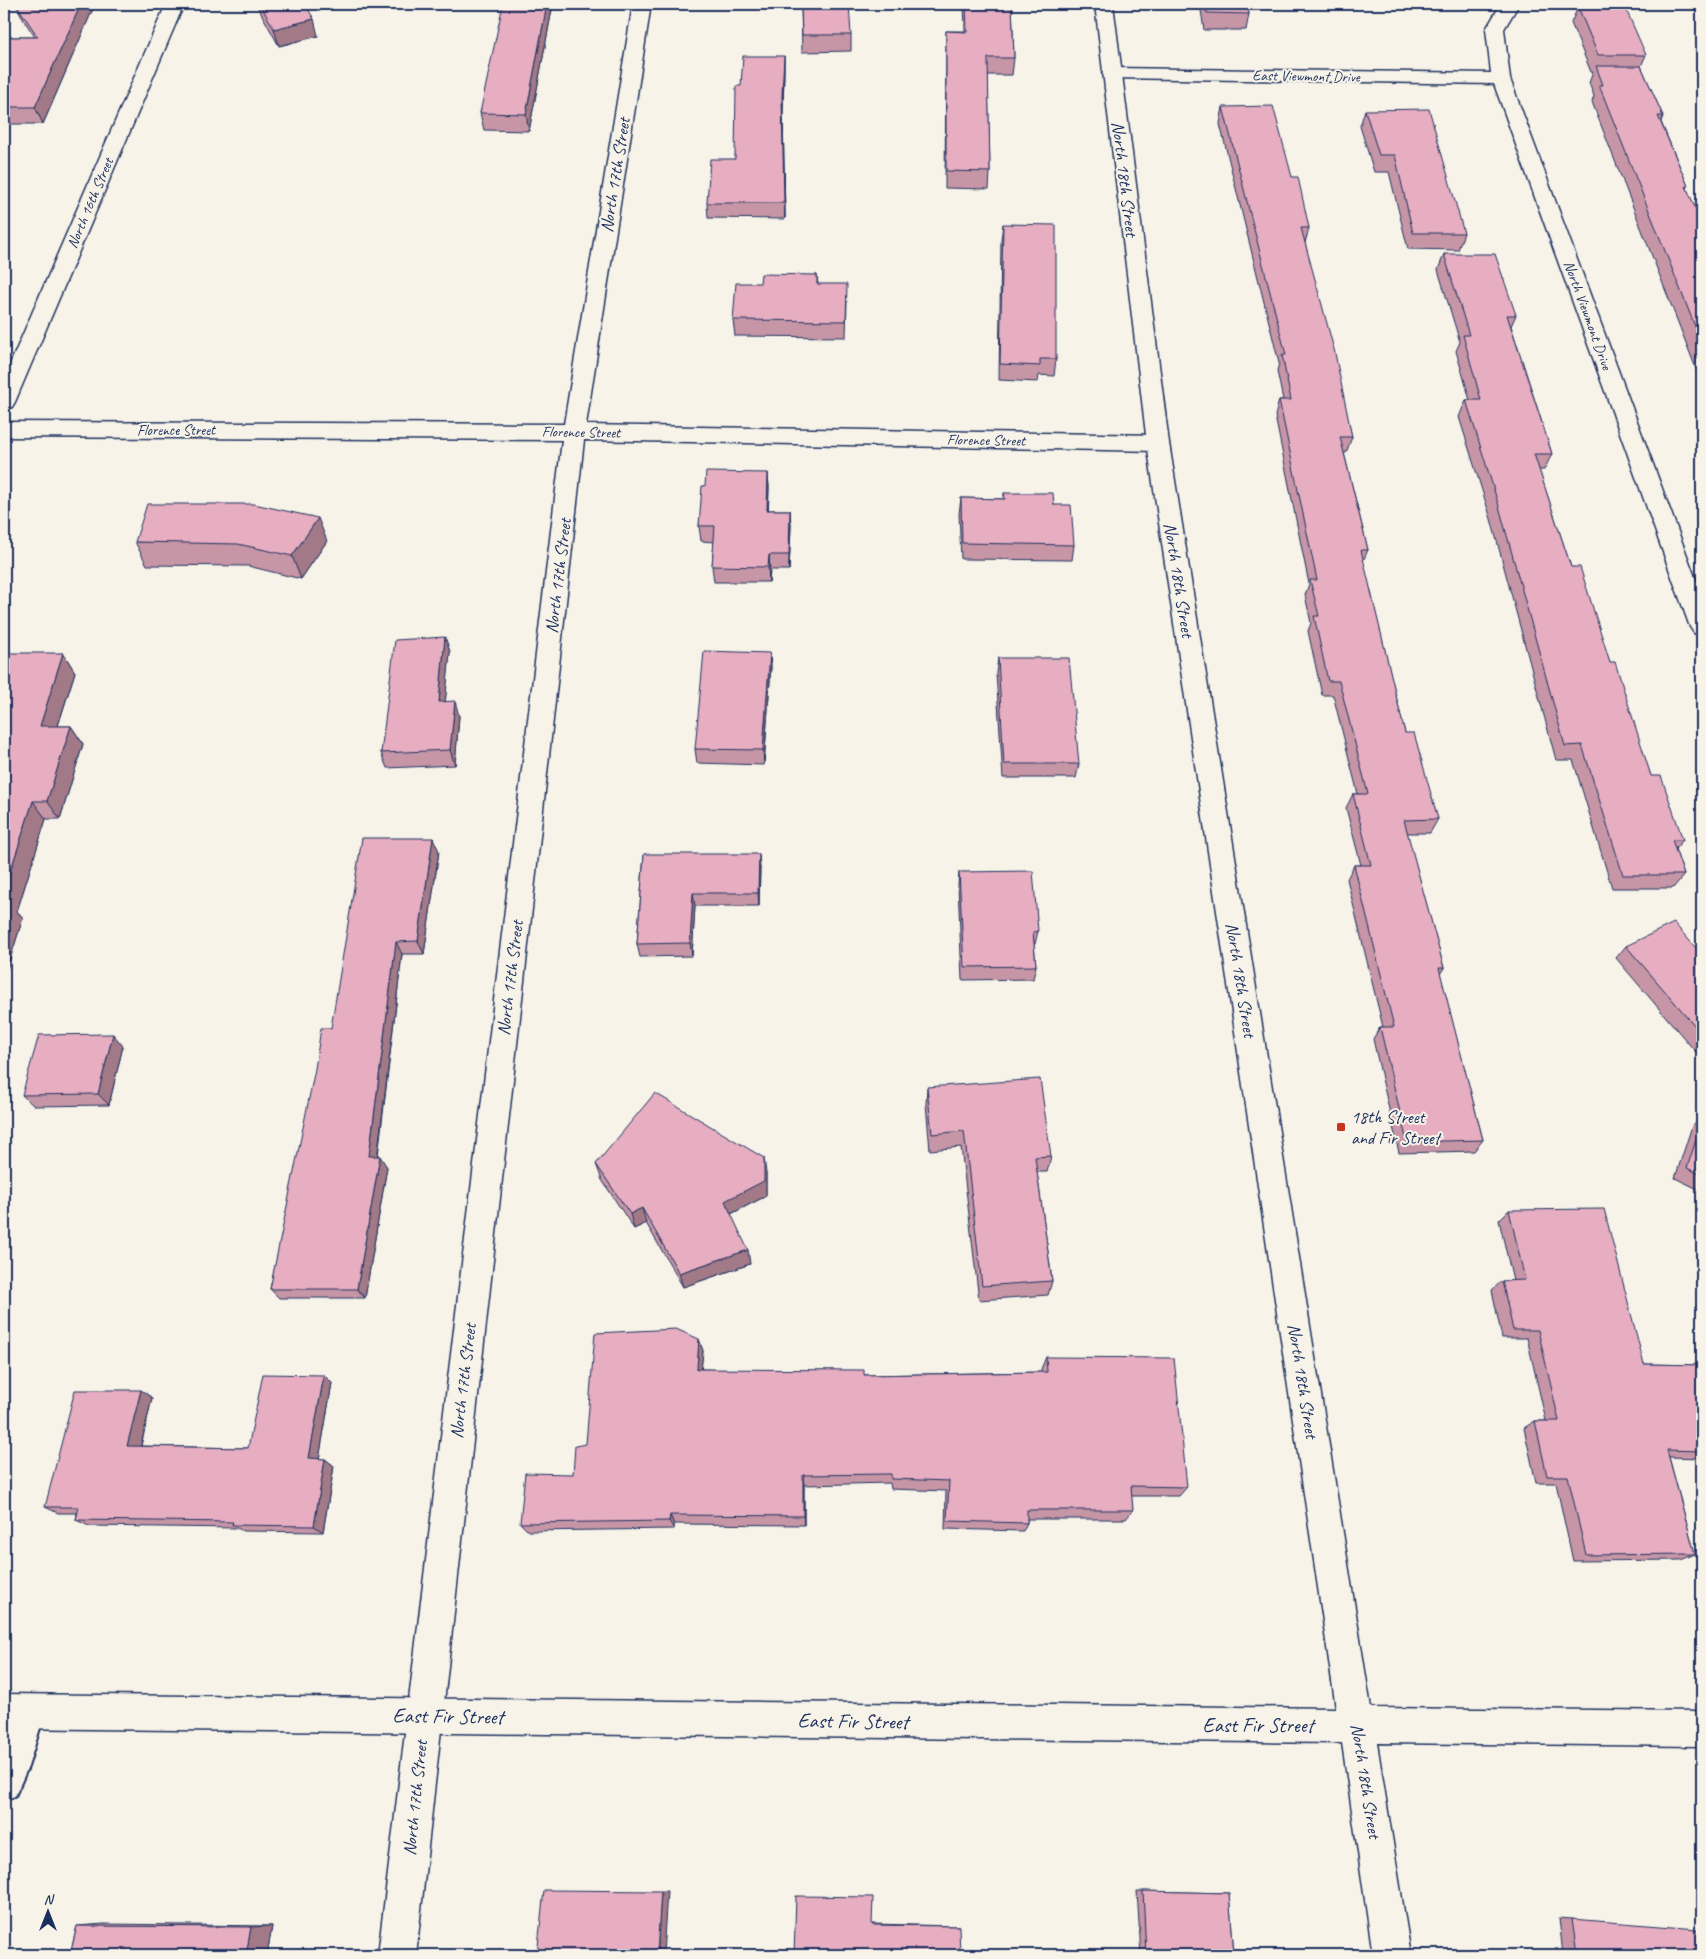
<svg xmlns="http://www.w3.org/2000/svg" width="1706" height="1959" viewBox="0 0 1706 1959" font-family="Caveat,sans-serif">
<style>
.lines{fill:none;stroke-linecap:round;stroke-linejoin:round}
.lane-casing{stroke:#1b2f5e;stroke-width:4}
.street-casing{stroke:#1b2f5e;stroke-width:3}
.secondary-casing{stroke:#1b2f5e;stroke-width:3}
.lane{fill:#f7f3e8;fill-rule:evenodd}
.street{fill:#f7f3e8;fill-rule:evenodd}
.secondary{fill:#f7f3e8;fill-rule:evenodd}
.wall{fill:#c796a6;stroke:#1b2f5e}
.shaded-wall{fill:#a27a87;stroke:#1b2f5e}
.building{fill:#e7aec1;stroke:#1b2f5e}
.poi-dot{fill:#c8321e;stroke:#f7f3e8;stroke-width:2}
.labels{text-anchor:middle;stroke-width:4;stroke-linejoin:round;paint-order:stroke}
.far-street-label{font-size:15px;fill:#1b2f5e;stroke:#f7f3e8}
.street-label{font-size:18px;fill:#1b2f5e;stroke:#f7f3e8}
.poi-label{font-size:18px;fill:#1b2f5e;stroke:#f7f3e8;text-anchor:start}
.near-street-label{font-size:21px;fill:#1b2f5e;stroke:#f7f3e8}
</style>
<rect width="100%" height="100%" fill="#f7f3e8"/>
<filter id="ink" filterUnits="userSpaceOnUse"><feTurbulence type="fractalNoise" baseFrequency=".02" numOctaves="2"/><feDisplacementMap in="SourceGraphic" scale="10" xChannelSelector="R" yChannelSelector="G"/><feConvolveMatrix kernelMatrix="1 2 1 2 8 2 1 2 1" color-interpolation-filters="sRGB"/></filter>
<g filter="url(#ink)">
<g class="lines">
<defs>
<path id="lane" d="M30 1697 41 1701 45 1712 28 1767 15 1796 4 1800V1748L19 1701Z"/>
<path id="street" d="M166 4H184L15 402 12 407 4 409V378Z
M633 4H651L586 425 1158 435 1166 438 1169 443 1166 448 1158 451 584 440 416 1955H378L562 440 4 437V422L564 424Z
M1501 4H1519L1504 29 1510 79 1702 596V636L1694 633 1690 627 1494 84 1111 78 1105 77 1102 73 1105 69 1111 68 1491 73 1486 29Z"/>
<path id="secondary" d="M1095 4H1113L1169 443 1371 1708 1702 1711V1746L1377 1743 1411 1955H1373L1342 1743 4 1728V1694L1336 1708 1147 443Z"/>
</defs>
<use href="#lane" class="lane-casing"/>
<use href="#street" class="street-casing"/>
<use href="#secondary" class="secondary-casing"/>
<use href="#lane" class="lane"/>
<use href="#street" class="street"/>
<use href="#secondary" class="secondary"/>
</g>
<path class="wall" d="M16 4H95L43 124H4V37H35L23 19Z
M256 4H305L318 36 279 46Z
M553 4 529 131 484 130 480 113Z
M801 4 851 35V51L802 52Z
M964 4H1012L1014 58 1012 75H988L990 172 989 189 945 188 946 48V31H965Z
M1200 4H1247L1249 14 1246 30H1204Z
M1578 7 1646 55 1641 66 1663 116 1661 122 1688 186 1687 189 1702 224V384L1592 102 1594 96 1589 83 1593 72H1591L1571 23Z
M784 56V71L783 112 785 219 708 218 707 203 735 159 741 86Z
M1223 107 1292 177 1309 228 1305 243 1352 437 1346 453H1344L1368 550 1363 561 1405 733 1438 819 1430 833H1407L1444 968 1440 974 1483 1140 1474 1151 1399 1153 1373 1039 1380 1027H1383L1347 879 1354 865H1361L1346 808 1353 794H1358L1333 695H1322L1308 631 1311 623 1305 595 1309 584 1275 416 1279 400H1283L1277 371 1279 363 1220 124Z
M1365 110 1464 233 1458 250 1408 249 1389 172H1374L1360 126Z
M1003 224 1056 359 1054 376 1039 375 1038 382 999 380 1001 240Z
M1444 254 1516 315 1511 326 1552 454 1544 470H1539L1571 567 1610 662 1651 776 1683 840 1675 849 1684 875 1673 888H1612L1573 760H1556L1491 519 1459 417 1466 400H1470L1456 351 1460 342 1438 270Z
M817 275 818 284 847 301 846 337 735 336 733 320 760 283Z
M768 473 769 488 768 510H790L791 526 789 570H770L769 582H714L712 566 714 542 701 541 699 526 705 486Z
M1004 493 1054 505 1074 545 1072 560 961 559 959 514 961 498 1004 499Z
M327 541 301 579 248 566 147 565 135 542Z
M445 637 450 652 445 701 459 716 455 765 387 768 381 753Z
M63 653 75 672 58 726H71L83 744 60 819H46L17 911 23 918 4 978V660Z
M770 653 771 667 764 765 697 763 695 749Z
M998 658 1079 764 1076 778H1003L996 673Z
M439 851 424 954H402L378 1156 387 1167 365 1298H279L270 1289 331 1028Z
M644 854 760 867 759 906H695L692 956 640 957 637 944Z
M959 872 1038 931 1035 944H1034L1036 966 1033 979 962 980 958 885Z
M1626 946 1702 955V1055L1700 1057 1616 958Z
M123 1046 109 1105 34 1106 22 1095Z
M927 1087 1051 1156 1047 1172H1037L1052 1281 1048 1295 979 1300 961 1147 930 1150 926 1104Z
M1702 1116V1191L1675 1178 1692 1126Z
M596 1164 766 1173V1196L731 1214 750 1264 683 1287 646 1223 634 1229 602 1180Z
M1509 1210 1644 1364 1702 1365V1458L1669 1457 1695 1554 1681 1560 1573 1561 1556 1483H1536L1524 1428 1535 1421H1546L1527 1338H1502L1492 1290 1502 1281H1513L1499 1220Z
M699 1339 703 1351 701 1369 864 1375 1042 1372 1041 1369 1046 1357 1187 1487 1179 1496H1131L1133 1510 1126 1519H1027V1523L1023 1531 945 1529 946 1491 891 1489 890 1483 804 1485V1525L674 1524V1529L528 1531 520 1523 573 1474 586 1444Z
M324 1375 332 1383 319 1459H325L334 1466 323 1532 243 1531 237 1528 89 1526 76 1520 77 1513H58L45 1507 141 1390 152 1398 141 1446 248 1448Z
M1137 1891 1229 1893 1234 1955H1141Z
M1559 1918 1572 1919 1702 1955H1563Z
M104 1924 272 1926 267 1955H70L77 1926Z
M872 1924 957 1926H959L794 1955Z"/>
<path class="shaded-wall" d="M81 4H97H95L43 124 35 107Z
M547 4H553L529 131 526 114Z
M314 19 318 36 279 46 274 29Z
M784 56V71L783 112 785 219 782 96Z
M768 473 769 488 768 526 767 510Z
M790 510 791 526 789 570V555Z
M318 518 327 541 301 579 292 556Z
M769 555 770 570 769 582 768 567Z
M445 637 450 652 444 716 439 702Z
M63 653 75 672 52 744 40 726Z
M770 653 771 667 764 765 763 750Z
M455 701 459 716 455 765 450 750Z
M71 726 83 744 60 819 47 801Z
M33 801 46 819 17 911 23 918 4 978V891Z
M433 838 439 851 424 954 418 941Z
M759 854 760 867 759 906 758 893Z
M693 893 695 906 692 956 690 943Z
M396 942 402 954 376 1167 369 1156Z
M113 1034 123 1046 109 1105 98 1094Z
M380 1156 387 1167 365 1298 357 1289Z
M764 1158 766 1173V1196L727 1216 725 1201Z
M642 1208 646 1223 634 1229 630 1214Z
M748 1250 750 1264 683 1287 679 1273Z
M699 1339 703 1351 700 1381 697 1369Z
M324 1375 332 1383 318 1465 309 1458Z
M141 1390 152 1398 139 1453 127 1446Z
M325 1459 334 1466 323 1532 314 1526Z
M803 1475 804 1485V1525L803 1516Z
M670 1515 674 1524V1529L669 1521Z
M661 1891H667L663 1955H657Z
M272 1926 267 1955H246L251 1927Z"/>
<path class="building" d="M16 4H81L35 107H4V37H38Z
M260 4H305L314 19 274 29Z
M503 4H547L526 114 480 113Z
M801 4H849L851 35H802Z
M966 4H1012L1014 58H988L990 172 946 171V31L967 32Z
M1206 4H1247L1249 14 1207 13Z
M1578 7H1625L1646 55H1598Z
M743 56H784L782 96 784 203H707L710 159H735L736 86H741Z
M1596 66H1641L1663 116H1658L1688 186H1686L1702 224V344L1599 85H1603Z
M1273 106 1292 177H1298L1309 228H1301L1335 353 1352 437H1340L1368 550H1361L1405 733H1414L1438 819 1404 820 1444 968H1439L1483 1140 1407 1142 1380 1027H1394L1354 865H1371L1353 794H1368L1339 681H1328L1314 616H1319L1310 580H1317L1279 400H1291L1282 355H1286L1223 107Z
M1429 109 1464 233H1413L1395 155H1379L1365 110Z
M1003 224 1056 225V359H1040V366L1000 364Z
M1444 254H1495L1516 315H1507L1552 454H1534L1571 567H1580L1610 662H1615L1651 776H1661L1683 840H1672L1684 875H1623L1582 745 1565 746 1498 503 1466 400H1481L1463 335H1469Z
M761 274 817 275V284H847L846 321 733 320 736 283H760Z
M706 472 768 473 767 510H790L789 555H769L768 567 712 566 715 526H699L702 486H705Z
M1004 493H1053L1054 505H1071L1074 545 962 543 961 498 1005 499Z
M147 504H254L318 518 292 556 238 544 135 542Z
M445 637 439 702 455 701 450 750 381 753 395 640Z
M704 651 770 653 763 750 695 749Z
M6 653H63L40 726H71L47 801H33L4 891V660Z
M998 658H1069L1079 764H1004Z
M362 838H433L418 941 396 942 369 1156H380L357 1289H270L315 1069 321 1028H331Z
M644 854H759L758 893H693L690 943 637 944Z
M1033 871 1038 931 1033 932 1036 966 964 967 959 872Z
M4 902H9L4 917Z
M1674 923 1702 955V1034L1626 946Z
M113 1034 98 1094 22 1095 39 1035Z
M1040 1079 1051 1156 1035 1157 1052 1281 982 1286 964 1131 932 1134 927 1087Z
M655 1093 764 1158V1181L725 1201 748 1250 679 1273 642 1208 630 1214 596 1164Z
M1702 1121V1175L1687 1168Z
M1604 1209 1644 1364 1702 1365V1451L1667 1450 1695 1554 1586 1555 1568 1476H1547L1535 1421H1559L1538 1330H1513L1502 1281 1525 1280 1509 1210Z
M676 1329 699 1339 697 1369 864 1370V1375L1047 1372 1046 1357 1174 1358 1187 1487 1131 1486 1133 1510H1027V1523L947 1521 949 1481 891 1479V1474L803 1475V1516L670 1515 669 1521 520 1523 525 1473 573 1474 575 1446 586 1444 595 1333Z
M263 1374 324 1375 309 1458 325 1459 314 1526 232 1525 233 1522 76 1520 79 1507H45L75 1390H141L127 1446 248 1448Z
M544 1890 661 1891 657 1955H537Z
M1143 1891 1229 1893 1234 1955H1146Z
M796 1896 873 1897 872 1925 959 1926 960 1955H794Z
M1572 1919 1698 1929 1702 1955H1577Z
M77 1926 251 1927 246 1955H70Z"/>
</g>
<rect class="poi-dot" x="1336" y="1122" width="10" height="10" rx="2.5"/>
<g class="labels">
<g class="far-street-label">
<text transform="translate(1306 76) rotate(1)" y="5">East Viewmont Drive</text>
<text transform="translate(90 203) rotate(-67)" y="5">North 16th Street</text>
<text transform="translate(1588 315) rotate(70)" y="5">North Viewmont Drive</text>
<text x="176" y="435">Florence Street</text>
<text transform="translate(581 432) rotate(1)" y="5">Florence Street</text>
<text transform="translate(986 440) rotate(1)" y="5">Florence Street</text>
</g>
<g class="street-label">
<text transform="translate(615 175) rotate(-81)" y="6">North 17th Street</text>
<text transform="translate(1125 179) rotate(83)" y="6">North 18th Street</text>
<text transform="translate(558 576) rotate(-83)" y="6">North 17th Street</text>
<text transform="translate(1179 580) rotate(81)" y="6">North 18th Street</text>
<text transform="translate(510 978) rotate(-83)" y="6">North 17th Street</text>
<text transform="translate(1241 980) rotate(81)" y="6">North 18th Street</text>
<text transform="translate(463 1381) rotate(-83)" y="6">North 17th Street</text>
<text transform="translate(1303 1381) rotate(81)" y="6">North 18th Street</text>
<text transform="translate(1366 1781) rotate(81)" y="6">North 18th Street</text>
<text transform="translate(415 1798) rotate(-84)" y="6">North 17th Street</text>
</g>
<g class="poi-label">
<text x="1351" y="1123">18th Street<tspan x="1351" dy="21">and Fir Street</tspan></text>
</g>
<g class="near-street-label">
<text transform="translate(448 1716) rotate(1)" y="7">East Fir Street</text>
<text transform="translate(853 1721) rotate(1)" y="7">East Fir Street</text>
<text x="1258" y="1732">East Fir Street</text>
</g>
</g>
<rect width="1706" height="1959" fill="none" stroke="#f7f3e8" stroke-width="20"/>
<rect x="10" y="10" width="1686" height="1939" fill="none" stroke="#1b2f5e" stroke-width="2" filter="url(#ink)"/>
<g transform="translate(48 1912)" stroke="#f7f3e8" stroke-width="4" paint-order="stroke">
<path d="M0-4L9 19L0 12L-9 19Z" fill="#1b2f5e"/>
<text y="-8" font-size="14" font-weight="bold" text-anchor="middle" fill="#1b2f5e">N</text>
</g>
</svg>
